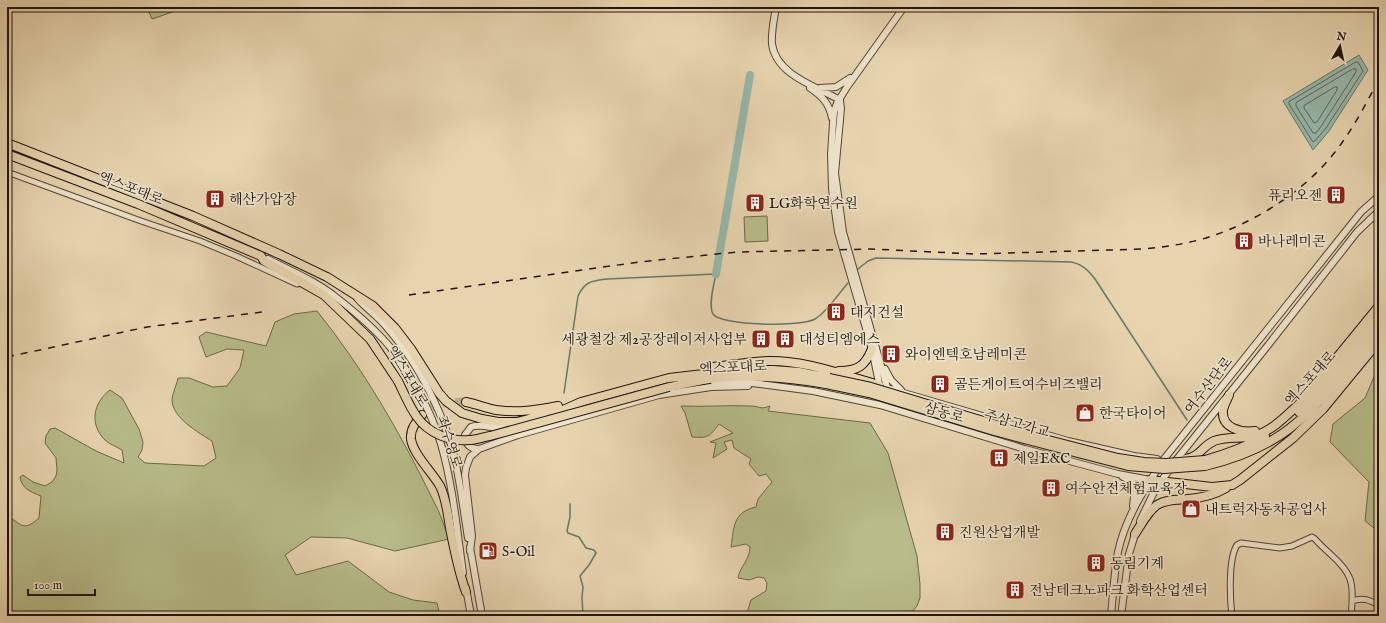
<svg xmlns="http://www.w3.org/2000/svg" width="1386" height="623" viewBox="0 0 1386 623" font-family="'IM FELL English','Noto Serif KR',serif">
<style>
.green{fill:#b7bc8a;stroke:#6b684b}
.water{fill:#97b8ab;stroke:#67776b}
.lines{fill:none;stroke-linecap:round;stroke-linejoin:round}
.shore{stroke:#5b665c;stroke-width:1}
.stream{stroke:#67776b;stroke-width:1.5}
.river{stroke:#97b8ab;stroke-width:8}
.trunk-tunnel{stroke:#bfae8e;stroke-width:8;stroke-dasharray:8 4;stroke-linecap:butt}
.minor-casing{stroke:#514535;stroke-width:7}
.tertiary-casing{stroke:#514535;stroke-width:8}
.trunk-casing{stroke:#1f150c;stroke-width:10}
.minor{stroke:#efe3cb;stroke-width:5}
.tertiary{stroke:#efe3cb;stroke-width:6}
.trunk{stroke:#e7d4af;stroke-width:8}
.rail{stroke:#1f150c;stroke-width:1.5;stroke-dasharray:7 7;stroke-linecap:butt}
.trunk-bridge-casing{stroke:#1f150c;stroke-width:10;stroke-linecap:butt}
.trunk-bridge{stroke:#e7d4af;stroke-width:8}
.labels{text-anchor:middle;stroke-width:3.5;stroke-linejoin:round;paint-order:stroke}
.street-label{font-size:14px;fill:#1f150c;stroke:#efe3cb}
.poi-label{font-size:14px;fill:#1f150c;stroke:#efe3cb;text-anchor:start}
</style>
<rect width="100%" height="100%" fill="#e7d4af"/>
<filter id="stains"><feTurbulence type="fractalNoise" baseFrequency=".005" numOctaves="4"/><feColorMatrix values="0 0 0 0 .2 0 0 0 0 .09 0 0 0 0 .02 0 0 0 .5 -.17"/></filter>
<radialGradient id="worn" r=".72"><stop offset=".6" stop-color="#630" stop-opacity="0"/><stop offset="1" stop-color="#630" stop-opacity=".3"/></radialGradient>
<path class="green" d="M119 7H177L178 10 152 19 148 10Z
M767 216 768 241 745 242 744 217Z
M317 311C363 368 401 434 433 500 440 512 444 526 449 539L395 551 347 538 311 537 285 555 296 575 348 561 389 592 413 600 437 603 440 616H7V516C21 523 22 533 39 518L41 496C31 492 22 489 20 477L23 475 33 482 45 486 52 482 56 476 57 470 56 458 45 443 46 436 50 429 55 428 96 451 124 463 122 450C117 447 109 444 105 440 89 424 93 403 110 390L122 398 139 429 143 442 142 450 138 457 145 463 204 466 216 458 212 441C199 433 171 417 172 399 173 392 177 384 178 378H189L213 387 227 386 240 368 244 350 227 349 206 357 199 337 206 332 266 346 275 322 294 314Z
M1379 365V532L1365 521 1369 482 1330 442 1333 424 1365 398Z
M681 406C704 407 727 405 750 406 760 406 759 410 770 406L768 411 870 423 888 453 917 556 920 584V598L917 606 909 616H746L751 600 766 591 767 583 764 578 758 577 749 580 738 578C740 566 750 560 750 547L746 544 731 547C734 527 733 512 756 507L758 499 772 482 766 474 759 476 749 464 751 459 734 448 732 440 724 442 727 449 713 458 716 443 710 442 733 433 719 424C709 437 709 438 692 437L685 413Z"/>
<path class="water" d="M1359 55 1368 70 1329 131 1313 150 1283 101Z"/>
<g class="lines">
<path class="shore" d="M1356 62H1358L1363 71 1326 128 1315 141 1313 142 1289 104V102Z
M1353 69H1356V72L1322 125 1316 133H1313L1296 106V103Z
M1335 87H1337V90L1317 122 1314 123 1304 108V106Z"/>
<path class="stream" d="M858 269 868 261 876 258 1071 262C1082 264 1088 270 1095 279L1187 420
M564 393 578 296C585 281 592 281 607 279L716 274C714 284 708 305 713 314 721 326 802 327 815 319 827 312 839 293 848 283
M570 504V517L567 531 568 533 579 537 586 548 594 550 596 553 589 565 580 576 583 587 582 597 583 616"/>
<path class="river" d="M716 274 750 75"/>
<path class="trunk-tunnel" d="M422 415C435 403 449 401 466 402"/>
<defs>
<path id="minor" d="M7 172 141 221 200 241 236 256 297 284
M1352 601C1363 597 1369 600 1379 605
M1232 616C1230 599 1228 559 1237 545L1241 543 1280 548 1292 546 1312 537 1315 539C1326 552 1344 563 1350 579 1354 590 1352 605 1351 616"/>
<path id="tertiary" d="M776 7C774 19 771 32 772 44 776 75 817 87 840 100
M810 88C822 96 829 103 832 118
M820 88 836 87 850 78
M840 100 841 109 835 173 843 232 889 394
M268 259C291 271 316 281 337 298 355 312 375 329 390 347 411 374 431 411 441 444 453 486 457 530 463 573
M357 298C364 306 372 312 379 319 389 329 398 341 406 352 425 379 443 416 452 448 460 477 463 508 468 538
M885 369 891 380 901 390
M714 382 736 381 760 384 813 391 880 405 1025 449 1118 474 1150 480
M880 388 872 349 838 232 832 189 831 154 833 123 834 112 837 103 847 87 904 7
M890 389 1068 441 1134 456 1157 459
M479 449C470 449 465 444 465 435L471 427C484 422 498 432 511 427
M1123 477 1130 480 1135 487 1133 506
M1140 521 1155 490 1177 459 1269 344 1357 232 1379 211
M470 547 482 616
M470 551 472 536 465 475 466 468 470 457 479 449 518 435 659 395 711 387 748 386
M466 588 471 616
M1111 616C1113 595 1114 573 1118 552 1125 518 1145 488 1164 459L1361 212 1379 196
M1121 616 1129 554 1136 531"/>
<path id="trunk" d="M7 143 193 216 279 254 327 277 373 306 395 328 411 349 439 393 446 401 462 413 482 419 498 422H517L563 410 581 402 669 378 738 370H773L799 372 829 378
M7 154 138 204 261 256 264 261 324 295 370 339 398 381
M712 367C730 365 749 362 767 361 805 360 843 375 879 385
M839 371C858 371 865 366 872 349
M669 387C684 384 700 380 715 378 752 374 790 378 826 384
M1229 395C1227 400 1224 405 1223 410 1221 428 1241 433 1255 431
M466 402C476 404 486 408 496 410 518 413 537 410 558 406
M1299 412C1329 384 1350 348 1379 318
M422 415C416 422 410 429 411 439 413 454 432 472 440 486 447 500 448 518 451 533 455 553 459 573 466 592
M1186 459C1201 456 1201 447 1214 441 1226 436 1240 439 1253 436 1271 432 1286 416 1299 404L1379 306
M1205 460C1226 454 1246 447 1265 436
M1205 466C1234 459 1264 448 1289 429 1324 402 1351 363 1379 328
M1150 480 1212 487 1232 485 1240 480 1293 438 1323 409 1379 341
M1135 534C1141 525 1148 511 1157 505 1166 499 1178 500 1188 499 1201 498 1214 495 1226 488"/>
</defs>
<use href="#minor" class="minor-casing"/>
<use href="#tertiary" class="tertiary-casing"/>
<use href="#trunk" class="trunk-casing"/>
<use href="#minor" class="minor"/>
<use href="#tertiary" class="tertiary"/>
<use href="#trunk" class="trunk"/>
<path class="rail" d="M409 295 568 272 639 262 737 252 871 249 975 254 1143 249C1165 247 1185 244 1206 238 1254 223 1304 192 1335 152 1353 129 1366 104 1379 79
M7 357 147 327 262 312"/>
<defs>
<path id="trunk-bridge" d="M829 378 871 387 1033 436 1118 458 1144 462 1166 463 1205 460
M398 381C404 393 409 406 417 417 428 433 450 442 469 440 476 440 483 437 490 436L669 387
M826 384 869 393 994 431 1128 466 1164 469 1205 466"/>
</defs>
<use href="#trunk-bridge" class="trunk-bridge-casing"/>
<use href="#trunk-bridge" class="trunk-bridge"/>
</g>
<defs>
<symbol id="building-square" viewBox="-11 -11 22 22"><rect x="-9" y="-9" width="18" height="18" rx="4" fill="#8f2418" stroke="#efe3cb"/><path d="M-4-6H4V6H1V3H-1V6H-4ZM-2.5-4.3h1.7v1.8h-1.7ZM.8-4.3h1.7v1.8H.8ZM-2.5-1h1.7V.8h-1.7ZM.8-1h1.7V.8H.8Z" fill="#fff"/></symbol>
<symbol id="shop-square" viewBox="-11 -11 22 22"><rect x="-9" y="-9" width="18" height="18" rx="4" fill="#8f2418" stroke="#efe3cb"/><path d="M-5-2.5h2.3a2.7 3.5 0 0 1 5.4 0H5L5.5 6h-11ZM-1.5-2.5h3a1.5 2.3 0 0 0-3 0Z" fill="#fff"/></symbol>
<symbol id="fuel-square" viewBox="-11 -11 22 22"><rect x="-9" y="-9" width="18" height="18" rx="4" fill="#8f2418" stroke="#efe3cb"/><path d="M-5.5-6h7V0h2V4h1.3V-2.5L3-4.5l.8-.8L6-3V5H2.5V1h-1V6h-7ZM-4.2-4.7v3.2H.2V-4.7Z" fill="#fff"/></symbol>
</defs>
<g fill-rule="evenodd">
<use href="#building-square" x="1325" y="184" width="22" height="22"/>
<use href="#building-square" x="204" y="188" width="22" height="22"/>
<use href="#building-square" x="744" y="192" width="22" height="22"/>
<use href="#building-square" x="1233" y="230" width="22" height="22"/>
<use href="#building-square" x="825" y="301" width="22" height="22"/>
<use href="#building-square" x="750" y="328" width="22" height="22"/>
<use href="#building-square" x="774" y="328" width="22" height="22"/>
<use href="#building-square" x="880" y="343" width="22" height="22"/>
<use href="#building-square" x="929" y="373" width="22" height="22"/>
<use href="#shop-square" x="1074" y="402" width="22" height="22"/>
<use href="#building-square" x="988" y="447" width="22" height="22"/>
<use href="#building-square" x="1040" y="477" width="22" height="22"/>
<use href="#shop-square" x="1180" y="498" width="22" height="22"/>
<use href="#building-square" x="934" y="521" width="22" height="22"/>
<use href="#fuel-square" x="477" y="540" width="22" height="22"/>
<use href="#building-square" x="1085" y="552" width="22" height="22"/>
<use href="#building-square" x="1004" y="579" width="22" height="22"/>
</g>
<g class="labels">
<g class="street-label">
<text transform="translate(131 188) rotate(21)" y="5">엑스포대로</text>
<text transform="translate(733 367) rotate(-3)" y="5">엑스포대로</text>
<text transform="translate(408 376) rotate(60)" y="5">엑스포대로</text>
<text transform="translate(1310 378) rotate(-48)" y="5">엑스포대로</text>
<text transform="translate(1208 385) rotate(-52)" y="5">여수산단로</text>
<text transform="translate(944 412) rotate(16)" y="5">삼동로</text>
<text transform="translate(1017 423) rotate(16)" y="5">주삼고가교</text>
<text transform="translate(450 442) rotate(73)" y="5">좌수영로</text>
</g>
<g class="poi-label">
<text x="1322" y="200" text-anchor="end">퓨리오젠</text>
<text x="229" y="204">해산가압장</text>
<text x="769" y="208">LG화학연수원</text>
<text x="1258" y="246">바나레미콘</text>
<text x="850" y="317">대지건설</text>
<text x="747" y="344" text-anchor="end">세광철강 제2공장레이저사업부</text>
<text x="799" y="344">대성티엠에스</text>
<text x="905" y="359">와이엔텍호남레미콘</text>
<text x="954" y="389">골든게이트여수비즈밸리</text>
<text x="1099" y="418">한국타이어</text>
<text x="1013" y="463">제일E&amp;C</text>
<text x="1065" y="493">여수안전체험교육장</text>
<text x="1205" y="514">내트럭자동차공업사</text>
<text x="959" y="537">진원산업개발</text>
<text x="502" y="556">S-Oil</text>
<text x="1110" y="568">동림기계</text>
<text x="1029" y="595">전남테크노파크 화학산업센터</text>
</g>
</g>
<rect width="1386" height="623" fill="none" stroke="#e7d4af" stroke-width="24"/>
<rect x="8" y="8" width="1370" height="607" fill="none" stroke="#1f150c" stroke-width="2"/>
<rect x="12" y="12" width="1362" height="599" fill="none" stroke="#1f150c"/>
<g transform="translate(1340 46) rotate(9)" stroke="#efe3cb" stroke-width="3" paint-order="stroke">
<path d="M0-3L7 15L0 10L-7 15Z" fill="#1f150c"/>
<text y="-6" font-size="11" font-weight="bold" text-anchor="middle" fill="#1f150c">N</text>
</g>
<path d="M28 589v6h67v-6" fill="none" stroke="#1f150c" stroke-width="2"/>
<text x="34" y="589" font-size="12" fill="#1f150c" stroke="#efe3cb" stroke-width="3" paint-order="stroke">100 m</text>
<rect width="100%" height="100%" filter="url(#stains)"/>
<rect width="100%" height="100%" fill="url(#worn)"/>
</svg>
